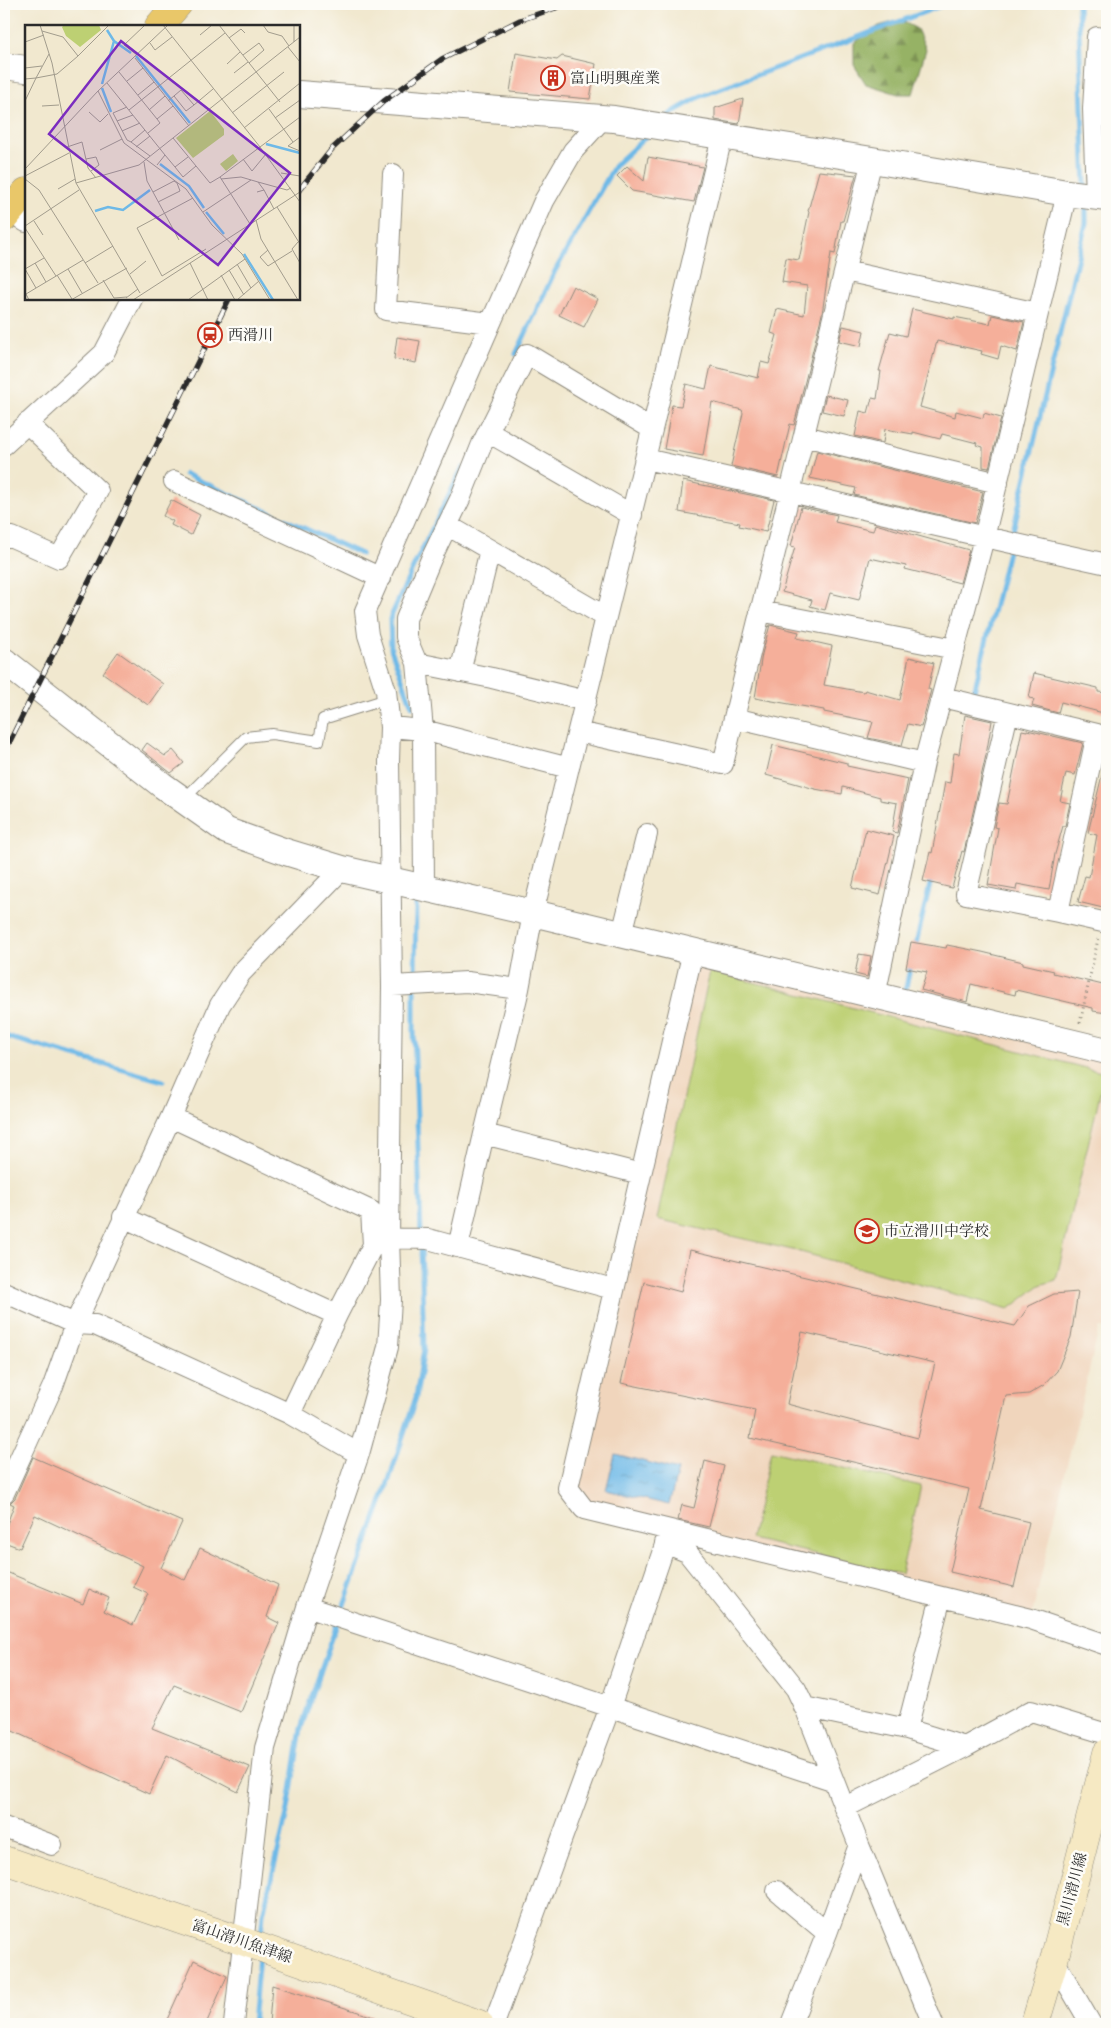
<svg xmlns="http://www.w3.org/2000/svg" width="1111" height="2028" viewBox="0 0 1111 2028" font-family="'Gentium Book Plus','Noto Serif JP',serif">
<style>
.built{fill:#f0d5bc}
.forest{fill:url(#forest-firs);stroke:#606e48}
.garden{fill:#bdd073;stroke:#747e4f}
.water{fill:url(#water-ripples);stroke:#4c7289}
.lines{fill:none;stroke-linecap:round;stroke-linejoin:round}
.stream{stroke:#6eb9e7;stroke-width:5}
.building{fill:#f5af9a;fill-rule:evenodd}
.service-casing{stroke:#8e8a7d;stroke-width:12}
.minor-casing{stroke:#8e8a7d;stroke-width:22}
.tertiary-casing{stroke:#8e8a7d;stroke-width:28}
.secondary-casing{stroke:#8e8a7d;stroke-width:29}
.primary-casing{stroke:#8e8a7d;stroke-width:29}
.path{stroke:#8e8a7d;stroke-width:3;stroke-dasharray:1 4;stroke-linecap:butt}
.service{stroke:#fff;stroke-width:10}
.minor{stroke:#fff;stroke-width:20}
.tertiary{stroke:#fff;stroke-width:26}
.secondary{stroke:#f6e9c3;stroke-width:28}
.primary{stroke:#e9c769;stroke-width:28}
.rail-casing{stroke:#2b2b2b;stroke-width:5.5}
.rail{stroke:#fdfcf7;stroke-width:4;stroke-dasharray:11;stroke-linecap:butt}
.labels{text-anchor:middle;stroke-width:5;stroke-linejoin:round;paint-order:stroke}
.poi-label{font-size:15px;fill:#2b2b2b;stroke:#fdfcf7;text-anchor:start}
.street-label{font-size:15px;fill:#2b2b2b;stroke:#fdfcf7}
.inset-river{fill:none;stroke:#6eb9e7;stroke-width:2.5}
.inset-road{fill:none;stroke:#a29c8d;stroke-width:1}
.view{fill:#7b2cbf;fill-opacity:0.15;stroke:#7b2cbf;stroke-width:2.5}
.inset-edge{fill:none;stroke:#2b2b2b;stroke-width:2.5}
</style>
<defs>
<pattern id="forest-firs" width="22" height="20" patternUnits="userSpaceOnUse" patternTransform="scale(1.25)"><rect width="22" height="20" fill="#96b265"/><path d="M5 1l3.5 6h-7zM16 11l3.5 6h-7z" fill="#7b9153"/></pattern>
<pattern id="water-ripples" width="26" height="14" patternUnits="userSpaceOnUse" patternTransform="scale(1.25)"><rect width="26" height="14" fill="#6eb9e7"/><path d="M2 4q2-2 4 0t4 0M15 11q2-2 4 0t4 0" fill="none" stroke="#5b97bb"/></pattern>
</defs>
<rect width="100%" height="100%" fill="#fdfcf7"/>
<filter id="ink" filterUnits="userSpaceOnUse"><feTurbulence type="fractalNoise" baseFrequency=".02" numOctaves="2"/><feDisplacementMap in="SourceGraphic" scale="10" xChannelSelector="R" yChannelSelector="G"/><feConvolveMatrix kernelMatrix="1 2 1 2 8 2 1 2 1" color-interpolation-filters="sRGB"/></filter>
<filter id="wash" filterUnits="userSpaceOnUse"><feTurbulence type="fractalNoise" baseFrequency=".0096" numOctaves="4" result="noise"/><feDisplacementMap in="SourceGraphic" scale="20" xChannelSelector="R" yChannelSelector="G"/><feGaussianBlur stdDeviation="1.12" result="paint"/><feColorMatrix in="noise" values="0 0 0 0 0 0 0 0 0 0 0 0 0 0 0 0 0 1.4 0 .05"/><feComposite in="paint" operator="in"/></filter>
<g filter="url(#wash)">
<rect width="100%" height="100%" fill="#f1e8cf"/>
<path class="built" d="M693 951 1107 1051V1329L1099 1328 1031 1619 584 1509 568 1488Z"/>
<path class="forest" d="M900 20 917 29 926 49 913 94H898L866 84 854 65V43L879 26Z"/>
<path class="garden" d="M710 971 1105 1073 1056 1280 1040 1285 1009 1309 797 1251 657 1219Z
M771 1451 921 1486 901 1574 751 1539Z"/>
<path class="water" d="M615 1454 678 1470 669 1505 606 1490Z"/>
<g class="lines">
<path class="stream" d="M1078 4 1085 188
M666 118 673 112 701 96 946 4
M516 354 555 271 615 165 649 134
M185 474 361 554
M1011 539 1086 223V204
M972 700 1009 547
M412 706 391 649 390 619 411 572 462 468
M915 948 932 876
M415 981 416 895
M414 990V1031L421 1233
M905 992 911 964
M4 1036 163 1081
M341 1613 385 1492 416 1397 424 1349 421 1242
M261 1939 263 1914 288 1809 301 1728 338 1621
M253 2024 259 1955"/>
</g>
<g id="blocks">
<path class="building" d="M516 53 557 60 562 56 596 64 590 99 510 92Z
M743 99 739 124 715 120V108Z
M648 157 703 167 694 202 632 191 617 176 627 166 644 181Z
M819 171 856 175 843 221H841L835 254 831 253 822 314 794 425 790 424 778 477 731 466 743 413 742 410 712 402 703 456 664 449 672 405 681 406 686 384 706 389 711 366 758 378 761 362 769 364 777 335 771 333 777 309 804 315 807 286 782 282 786 258 799 260 809 212 808 211Z
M573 286 598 299 584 327 559 315Z
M912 309 954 319V317L990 324 992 315 1024 322 1017 351 1001 346 998 359 981 354 982 351 937 341 920 407 955 417 956 411 983 418 984 413 1001 418 989 468 983 467V447L976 445 977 443 942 434 940 439 913 432V434L885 429 883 443 855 436 860 411 868 413 872 398 877 399 881 371H879L890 332 906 336Z
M843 326 864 331 861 346 839 341Z
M397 337 420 341 416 363 394 359Z
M826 395 848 400 844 416 822 411Z
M817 451 983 492 975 523 854 495 856 488 810 478Z
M683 481 774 500 766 532 739 526 740 523 679 512Z
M171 500 200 515 191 535 171 525 173 521 163 516Z
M801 507 837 515 835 522 873 531 875 524 969 550 960 583 905 569 906 566 870 558 859 600 830 593 825 610 810 606 812 600 782 592 795 547 791 546Z
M770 625 799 632 797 638 832 646 824 685 864 692 865 690 900 700 909 657 934 663 928 689 931 690 921 727 908 724 902 745 868 738 873 722 824 712V710L755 698 762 654Z
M118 652 163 684 148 705 103 673Z
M1034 673 1098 688V692L1107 693V714L1061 702 1058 713 1032 706 1034 699 1029 698Z
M965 715 992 721 986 755 964 852 962 851 952 888 923 881 930 852 932 853 945 782 950 783 954 753 959 754Z
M1022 730 1027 731V730L1083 743 1075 775 1066 773 1060 801 1070 803 1065 826H1063L1055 854 1049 890 1017 884 1016 890 988 885 998 828 994 827 999 803 1007 804Z
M147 743 165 756 173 750 184 763 171 773 142 750Z
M773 745 847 763V766L908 779 897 833 892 832 897 803 880 800V797L843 787 842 794 815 789 766 775Z
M1102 775 1107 776V909L1078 902 1085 876 1089 877 1097 835 1088 833Z
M866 829 894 836 880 895 852 888Z
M911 942 946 948 947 945 982 952 1023 962V964L1054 971 1053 973 1107 986V1013L1093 1011V1008L1016 990 1015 995 971 984 967 1002 921 990 927 972 906 968Z
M859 954 871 956 867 977 855 974Z
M690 1250 1015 1326 1029 1306 1054 1294 1078 1292 1071 1337 1057 1371 1044 1385 1029 1394 1006 1396 981 1510 1029 1522 1014 1587 950 1572 969 1489 750 1438 755 1410 621 1383 644 1282 681 1292ZM802 1332 935 1363 918 1438 787 1404Z
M33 1457 182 1522 161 1568 185 1580 200 1548 278 1585 267 1617 279 1623 241 1712 174 1685 152 1728 250 1767 238 1792 167 1755 149 1794 4 1727V1571L83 1604 89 1589 109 1598 104 1611 133 1625 148 1594 133 1587 143 1566 35 1515 20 1548 4 1542V1532L14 1505 10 1503 15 1498Z
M705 1461 724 1466 709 1527 678 1520 682 1505 694 1508Z
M194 1960 227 1976 206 2024H165Z
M272 1985 387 2021 386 2024H269Z"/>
</g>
</g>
<g filter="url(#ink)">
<use href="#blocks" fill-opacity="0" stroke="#8e8a7d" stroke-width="1"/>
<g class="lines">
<defs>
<path id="service" d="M183 800 246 737 272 734 319 741 323 719 387 699"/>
<path id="minor" d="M872 160 734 718 924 763
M393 174 386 310 490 323
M1096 196 1093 109 1097 37 1107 39
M10 211 26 222
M845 271 1038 313
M488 432 632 515
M804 436 998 483
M4 445 104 353 132 299
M645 459C799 493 953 531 1107 564
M174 481 381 578
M447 525 606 617
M4 537H12L59 558 98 491 27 423
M760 611 955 649
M417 663 423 730 424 887
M460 672 490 550
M942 697 1097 734 1058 912 1107 923
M586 701 492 678 417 663 406 637V619L431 559 460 499 482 444 527 354 652 429
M1008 713 966 894 1058 912
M390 727 423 730 569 768
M578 732 723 764 734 718
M622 934 647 834
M392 986 467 982 519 989 484 1134
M519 989 533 913 645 459 722 137
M875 996 924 763 984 538 1067 193
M123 1217 337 1315 373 1245 371 1211 171 1117
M389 1238 428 1239 613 1289
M458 1247 484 1134 641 1174
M4 1292 75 1324 95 1325 290 1414 359 1454
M290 1414 337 1315
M4 1493 53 1386 75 1324 171 1117 220 1005 241 973 342 869
M670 1530 1031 1619 1107 1645
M665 1543 687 1552 796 1689 806 1710 859 1845 827 1933 777 1891
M941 1597 907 1729 965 1747 1031 1711 1107 1734
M307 1607 832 1780
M804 1707 907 1729
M844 1808 965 1747
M4 1827 52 1845
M859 1845 933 2024
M1054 1960 1091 2024
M234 2024 265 1748 307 1607 359 1454 388 1347 391 1300 389 1238 392 986 389 761 390 727 386 691 368 635 365 611 544 201 573 151 603 118
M494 2024 610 1707 670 1530 584 1509 568 1488 693 951
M791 2024 827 1933"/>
<path id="tertiary" d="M4 66 26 69
M299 94 614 119 872 160 1067 193 1107 198
M4 661 162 785 227 831 286 852 342 869 533 913 1107 1051"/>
<path id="secondary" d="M4 1860 242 1941 479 2024
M1035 2024 1054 1960 1107 1753"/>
<path id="primary" d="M159 26 178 4
M4 218 26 192"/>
</defs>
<use href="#service" class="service-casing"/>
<use href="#minor" class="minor-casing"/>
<use href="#tertiary" class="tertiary-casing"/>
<use href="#secondary" class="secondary-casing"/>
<use href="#primary" class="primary-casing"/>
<path class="path" d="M1080 1023 1098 939"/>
<use href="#service" class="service"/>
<use href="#minor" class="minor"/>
<use href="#tertiary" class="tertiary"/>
<use href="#secondary" class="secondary"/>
<use href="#primary" class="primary"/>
<defs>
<path id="rail" d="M299 190 332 149 384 101 442 59 520 20 567 4
M4 753 229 299"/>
</defs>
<use href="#rail" class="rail-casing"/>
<use href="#rail" class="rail"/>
</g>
</g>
<defs>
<symbol id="building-ring" viewBox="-11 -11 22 22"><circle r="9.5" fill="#fdfcf7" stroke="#c8321e" stroke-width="1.5"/><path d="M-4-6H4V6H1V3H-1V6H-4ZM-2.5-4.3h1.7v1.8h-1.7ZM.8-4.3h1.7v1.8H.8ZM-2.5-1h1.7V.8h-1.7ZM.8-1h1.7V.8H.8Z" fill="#c8321e"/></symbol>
<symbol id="station-ring" viewBox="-11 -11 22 22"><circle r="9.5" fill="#fdfcf7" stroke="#c8321e" stroke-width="1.5"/><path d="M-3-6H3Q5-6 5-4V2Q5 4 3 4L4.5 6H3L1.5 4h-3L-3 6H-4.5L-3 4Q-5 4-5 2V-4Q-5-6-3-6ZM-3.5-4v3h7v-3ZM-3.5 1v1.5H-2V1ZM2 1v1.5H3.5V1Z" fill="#c8321e"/></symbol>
<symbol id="school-ring" viewBox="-11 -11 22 22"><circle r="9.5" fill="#fdfcf7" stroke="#c8321e" stroke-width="1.5"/><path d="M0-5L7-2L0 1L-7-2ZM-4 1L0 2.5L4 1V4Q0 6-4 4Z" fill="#c8321e"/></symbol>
</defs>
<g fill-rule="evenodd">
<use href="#building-ring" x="539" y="64" width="28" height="28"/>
<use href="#station-ring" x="196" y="321" width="28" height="28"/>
<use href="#school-ring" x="853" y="1217" width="28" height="28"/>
</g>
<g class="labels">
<g class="poi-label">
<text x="570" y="83">富山明興産業</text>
<text x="228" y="340">西滑川</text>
<text x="884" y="1236">市立滑川中学校</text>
</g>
<g class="street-label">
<text transform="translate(1072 1889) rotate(-75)" y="5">黒川滑川線</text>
<text transform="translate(242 1941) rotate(19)" y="5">富山滑川魚津線</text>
</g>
</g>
<g transform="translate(25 25)">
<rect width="275" height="275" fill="#f1e8cf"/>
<path d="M39 0H74L76 5 55 22 41 11 37 2ZM185 86 199 104V110L168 133 151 113ZM208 129 213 136 201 146 195 139Z" fill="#bdd073"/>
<path class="inset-river" d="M82 5 89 16 106 28M111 31 165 98M77 59 89 16M77 63 86 87M241 119 275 128M135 139 164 161 179 183M70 186 83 182 98 185 125 165M181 187 199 209M219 229 248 275"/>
<path class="inset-road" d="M15 0 27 38 51 158 115 268M138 0 235 122 275 177M194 0 255 77M238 0 243 7 257 11 264 21M175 10 187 0M204 13 216 4 220 8M0 17 19 10M269 17V0M125 18 130 25 147 12M263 22 275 37M112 30 99 20 120 0M218 30 234 18 239 25 224 38M53 31 84 0M110 33 164 101M202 39 215 27M0 43 17 41M94 47 132 94 148 81M209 48 223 37M0 54 11 53 24 29M102 56 118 43M82 58 140 130M73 66 99 118 161 164 187 200 217 229 245 275M113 70 129 57M149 71 161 86 169 80M0 76 11 53 32 49 53 31 38 12 17 6M143 76 156 65 169 80 188 64M17 81 34 80M102 82 88 88 102 115 106 117 120 105M244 84 268 117M104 85 200 8M124 85 140 71M64 87 75 97 83 89M207 88 259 47M250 93 275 75M92 96 108 90M219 103 275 58M97 106 115 98M123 108 135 98 132 94M275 112 263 121 275 126M148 113 185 158 195 152 225 199M106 117 125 131M42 122 57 117 63 143 71 153M111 122 125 111M75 125 97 114M61 134 71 132 74 140 66 146M218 134 227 146 241 129M119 137 122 156 154 215M132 140 140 130 150 142M0 144 73 66 143 0M256 148 275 151M0 151 44 128M158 152 150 142 163 132M158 152 171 141M195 152 275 92M0 154 14 165 73 258M196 154 216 152 233 157 239 165 232 167M233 157 262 165 266 163M51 158 114 140 275 12M33 164 50 154M239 165 249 184M128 167 149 156 152 158 155 166 133 177M168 173 112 203 137 251 181 224M252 182 275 219M178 187 226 155M231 195 236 214 273 275M9 196 18 210M0 201 54 165M0 203 31 251M273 217 267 224 275 238M243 225 235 232 243 241 267 226M10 238 21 257M60 238 88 221M165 238 183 275M212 239 226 263M0 244 19 233M0 244 11 263M43 244 57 268M204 245 219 270M105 249 121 236M32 250 47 274M196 250 210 275M78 255 89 273 102 272M101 273 113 264M4 275 1 269 58 235M46 275 102 243M108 275 275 167M163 275 220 234M212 275 234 256"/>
<path class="view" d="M96 16 265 148 193 240 24 109Z"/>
<rect width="275" height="275" class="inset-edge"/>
</g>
<rect width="1111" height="2028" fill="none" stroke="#fdfcf7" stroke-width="20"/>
</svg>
